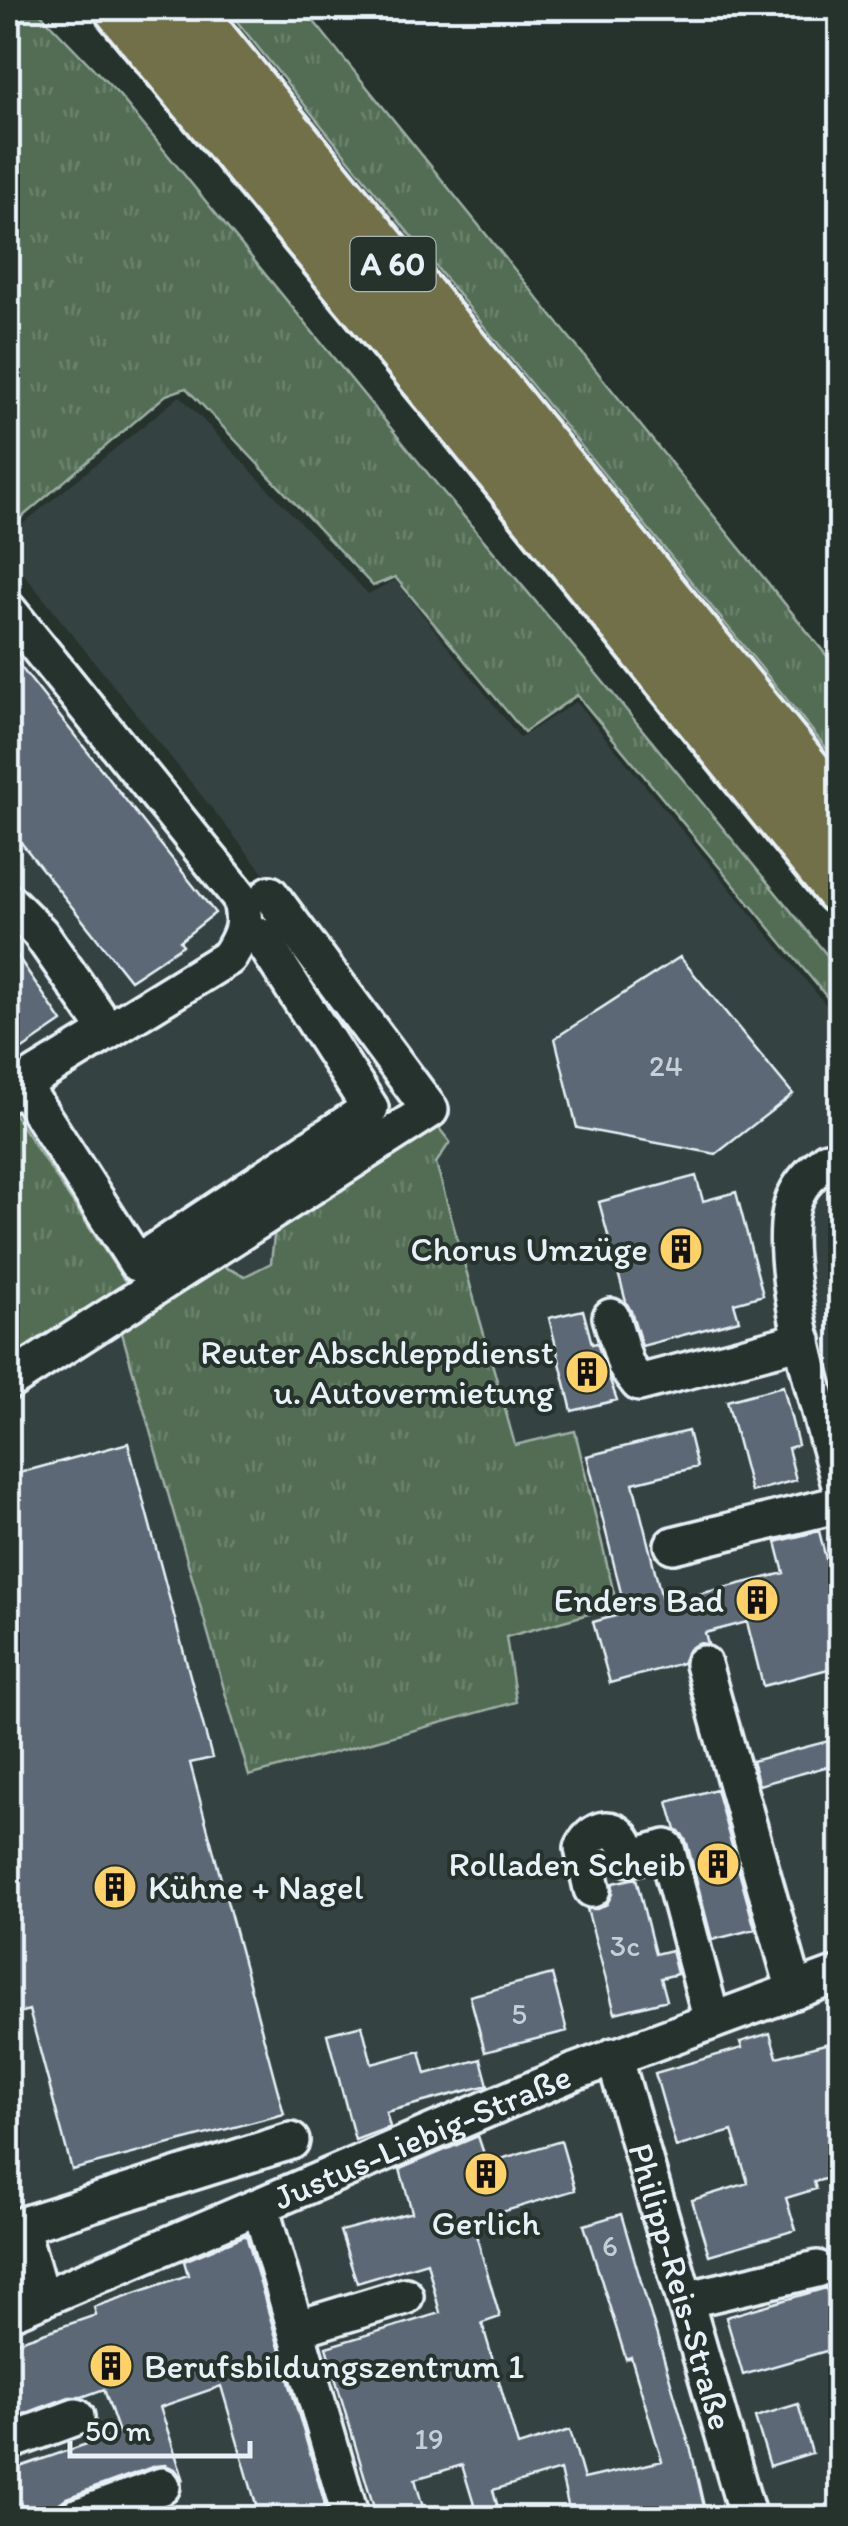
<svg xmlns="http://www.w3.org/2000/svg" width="848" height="2526" viewBox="0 0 848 2526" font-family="Itim,sans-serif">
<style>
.built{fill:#364343}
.grass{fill:url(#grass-tufts);stroke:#9eafa6;stroke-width:2.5}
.building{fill:#5c6875;stroke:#e8f1f8;stroke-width:2.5}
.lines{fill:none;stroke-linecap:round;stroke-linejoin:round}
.minor-casing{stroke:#e8f1f8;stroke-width:42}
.highway-casing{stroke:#e8f1f8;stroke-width:60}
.minor{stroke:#26332d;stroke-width:35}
.highway{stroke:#71704a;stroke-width:52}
.labels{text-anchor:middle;stroke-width:8;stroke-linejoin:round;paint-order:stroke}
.number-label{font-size:30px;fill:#c5cfd7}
.shield{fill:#26332d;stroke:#aeb8bb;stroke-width:2.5}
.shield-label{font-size:32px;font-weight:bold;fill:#e8f1f8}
.poi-label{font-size:35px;fill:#e8f1f8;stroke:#26332d;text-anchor:end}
.street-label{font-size:35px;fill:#e8f1f8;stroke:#26332d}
</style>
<defs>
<pattern id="grass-tufts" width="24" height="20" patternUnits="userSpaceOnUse" patternTransform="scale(2.5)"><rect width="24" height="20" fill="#536d54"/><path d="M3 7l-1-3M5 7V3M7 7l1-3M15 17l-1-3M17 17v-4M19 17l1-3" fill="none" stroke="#6c826d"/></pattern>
</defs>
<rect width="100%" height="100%" fill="#26332d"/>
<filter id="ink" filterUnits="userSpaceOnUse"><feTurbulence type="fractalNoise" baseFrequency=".01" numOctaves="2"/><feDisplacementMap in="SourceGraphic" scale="20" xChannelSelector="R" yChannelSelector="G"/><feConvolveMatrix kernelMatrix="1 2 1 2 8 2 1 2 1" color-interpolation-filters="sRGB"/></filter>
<g filter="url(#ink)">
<path class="built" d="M180 396 368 594 395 580 520 738 576 702 840 1022V2518H8V584L267 909 283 897 8 554V536Z"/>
<path class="grass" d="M8 8H35L119 95 439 487 600 678 840 971V1013L577 695 524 732 395 577 373 586 186 388 166 395 8 529Z
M226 8H303L840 672V765Z
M14 1114 134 1295 8 1378V1118Z
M434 1122 450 1142 436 1163 515 1445 575 1431 617 1606 506 1637 516 1702 249 1776 120 1326 220 1265 245 1276 271 1263 275 1227Z"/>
<path class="building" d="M8 651 215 913 180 941 183 945 130 980 8 826Z
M8 942 62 1022 8 1059Z
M680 957 793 1094 716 1154 577 1128 555 1038Z
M696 1176 703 1201 736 1192 763 1295 734 1303 739 1320 642 1346 631 1311 626 1302 599 1202Z
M583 1310 592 1344 597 1343 617 1400 572 1411 549 1318Z
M783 1386 798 1445 788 1448 796 1480 751 1492 727 1401Z
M688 1431 697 1467 633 1483 663 1603 784 1573 776 1542 819 1531 840 1615V1666L763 1686 747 1622 705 1633 708 1644 698 1643 689 1649 682 1663 610 1683 593 1622 626 1613 587 1456Z
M128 1443 212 1758 190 1763 284 2114 72 2170 29 2010 8 2016V1476Z
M840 1738V1763L759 1785 752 1761Z
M716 1789 755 1929 712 1940 687 1843 682 1834 676 1830 668 1802Z
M636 1878 655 1954 671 1950 677 1974 661 1978 667 2000 615 2013 587 1909H597L607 1904 612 1894 613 1883Z
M552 1974 567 2031 485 2052 470 1996Z
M362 2025 372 2064 420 2051 426 2074 481 2059 488 2085 386 2112 390 2127 355 2140 327 2034Z
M770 2033 777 2057 840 2040V2175L814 2182 816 2189 786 2198 796 2230 709 2255 692 2200 748 2183 732 2131 676 2147 655 2073 742 2048 740 2042Z
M478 2136 487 2163 561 2141 575 2190 472 2221 500 2317 482 2323 518 2446 570 2430 584 2479 662 2461 631 2357 626 2359 584 2225 621 2214 692 2454 705 2511 674 2518H571L560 2470 493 2490 501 2518H478L462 2465 415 2479 426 2518H377L326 2347 440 2313 427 2262 357 2283 340 2231 412 2212 400 2169Z
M246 2235 329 2518H260L221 2386 160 2407 184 2481 175 2469 165 2465 155 2466 66 2498 57 2505 53 2518H13L8 2503V2471L119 2433 104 2389 82 2397H69L8 2420V2345L96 2315 94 2307 188 2275 184 2261Z
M826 2288 838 2328 840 2327V2347L743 2375 726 2317Z
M798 2404 812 2453 770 2466 755 2417Z"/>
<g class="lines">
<defs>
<g id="minor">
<path d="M8 610 240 897C247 924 244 933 229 957L8 1093"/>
<path d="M8 901 40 933 108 1031"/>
<path d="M22 1084 137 1263 370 1108 260 936 244 930"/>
<path d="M827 1160C815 1170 803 1180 796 1195 768 1251 824 1422 840 1485"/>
<path d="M611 1317 626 1366 639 1383 803 1340"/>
<path d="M8 1382 430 1110 270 894"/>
<path d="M673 1545 840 1504"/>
<path d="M703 1664 795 1991"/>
<path d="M592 1889 583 1848C590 1831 613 1821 624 1841 627 1845 629 1854 630 1858L666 1848 712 2021"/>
<path id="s1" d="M614 2056 748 2518"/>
<path d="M260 2206 351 2518"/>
<path d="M41 2299 20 2226 291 2141"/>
<path d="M685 2300 817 2269"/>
<path id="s2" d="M8 2313 574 2072 840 1974"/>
<path d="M296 2329 405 2296"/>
<path d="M8 2442 76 2417"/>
<path d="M74 2518 162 2486"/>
</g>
<path id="highway" d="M121 8 450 406 840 888
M184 8 840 815"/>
</defs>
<use href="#minor" class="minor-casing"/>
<use href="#highway" class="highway-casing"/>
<use href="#minor" class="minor"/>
<use href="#highway" class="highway"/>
</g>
</g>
<defs>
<symbol id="building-disc" viewBox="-11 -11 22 22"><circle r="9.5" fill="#ffd166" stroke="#26332d"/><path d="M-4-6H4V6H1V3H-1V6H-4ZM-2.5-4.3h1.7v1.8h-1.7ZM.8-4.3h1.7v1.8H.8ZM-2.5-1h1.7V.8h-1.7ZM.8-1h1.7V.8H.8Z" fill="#111"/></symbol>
</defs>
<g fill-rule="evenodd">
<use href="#building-disc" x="656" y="1224" width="50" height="50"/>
<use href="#building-disc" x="562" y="1347" width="50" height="50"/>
<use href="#building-disc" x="732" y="1575" width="50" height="50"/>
<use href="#building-disc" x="693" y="1839" width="50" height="50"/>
<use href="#building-disc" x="90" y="1862" width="50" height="50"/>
<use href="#building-disc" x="461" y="2149" width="50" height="50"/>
<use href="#building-disc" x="86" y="2341" width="50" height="50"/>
</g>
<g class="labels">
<g class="number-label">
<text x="666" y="1076">24</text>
<text x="625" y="1956">3c</text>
<text x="519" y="2024">5</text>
<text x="610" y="2256">6</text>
<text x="429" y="2449">19</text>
</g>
<rect class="shield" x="350.5" y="237" width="85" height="54" rx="8"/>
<g class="shield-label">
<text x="393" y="275">A 60</text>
</g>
<g class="poi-label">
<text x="648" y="1261">Chorus Umzüge</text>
<text x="554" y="1364">Reuter Abschleppdienst<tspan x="554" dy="40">u. Autovermietung</tspan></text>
<text x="724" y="1612">Enders Bad</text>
<text x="686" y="1876">Rolladen Scheib</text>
<text x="148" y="1899" text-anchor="start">Kühne + Nagel</text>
<text x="486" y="2235" text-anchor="middle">Gerlich</text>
<text x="144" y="2378" text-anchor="start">Berufsbildungszentrum 1</text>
</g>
<g class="street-label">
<text dy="12" stroke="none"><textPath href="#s2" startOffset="450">Justus-Liebig-Straße</textPath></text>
<text dy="12" stroke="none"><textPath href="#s1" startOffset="240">Philipp-Reis-Straße</textPath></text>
</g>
</g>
<rect width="848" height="2526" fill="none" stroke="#26332d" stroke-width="40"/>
<rect x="20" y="20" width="808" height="2486" fill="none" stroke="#e8f1f8" stroke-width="4" filter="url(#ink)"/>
<path d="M70 2441v15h180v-15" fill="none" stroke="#e8f1f8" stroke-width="5"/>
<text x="85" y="2441" font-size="30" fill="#e8f1f8" stroke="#26332d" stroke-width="8" paint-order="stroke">50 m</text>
</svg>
